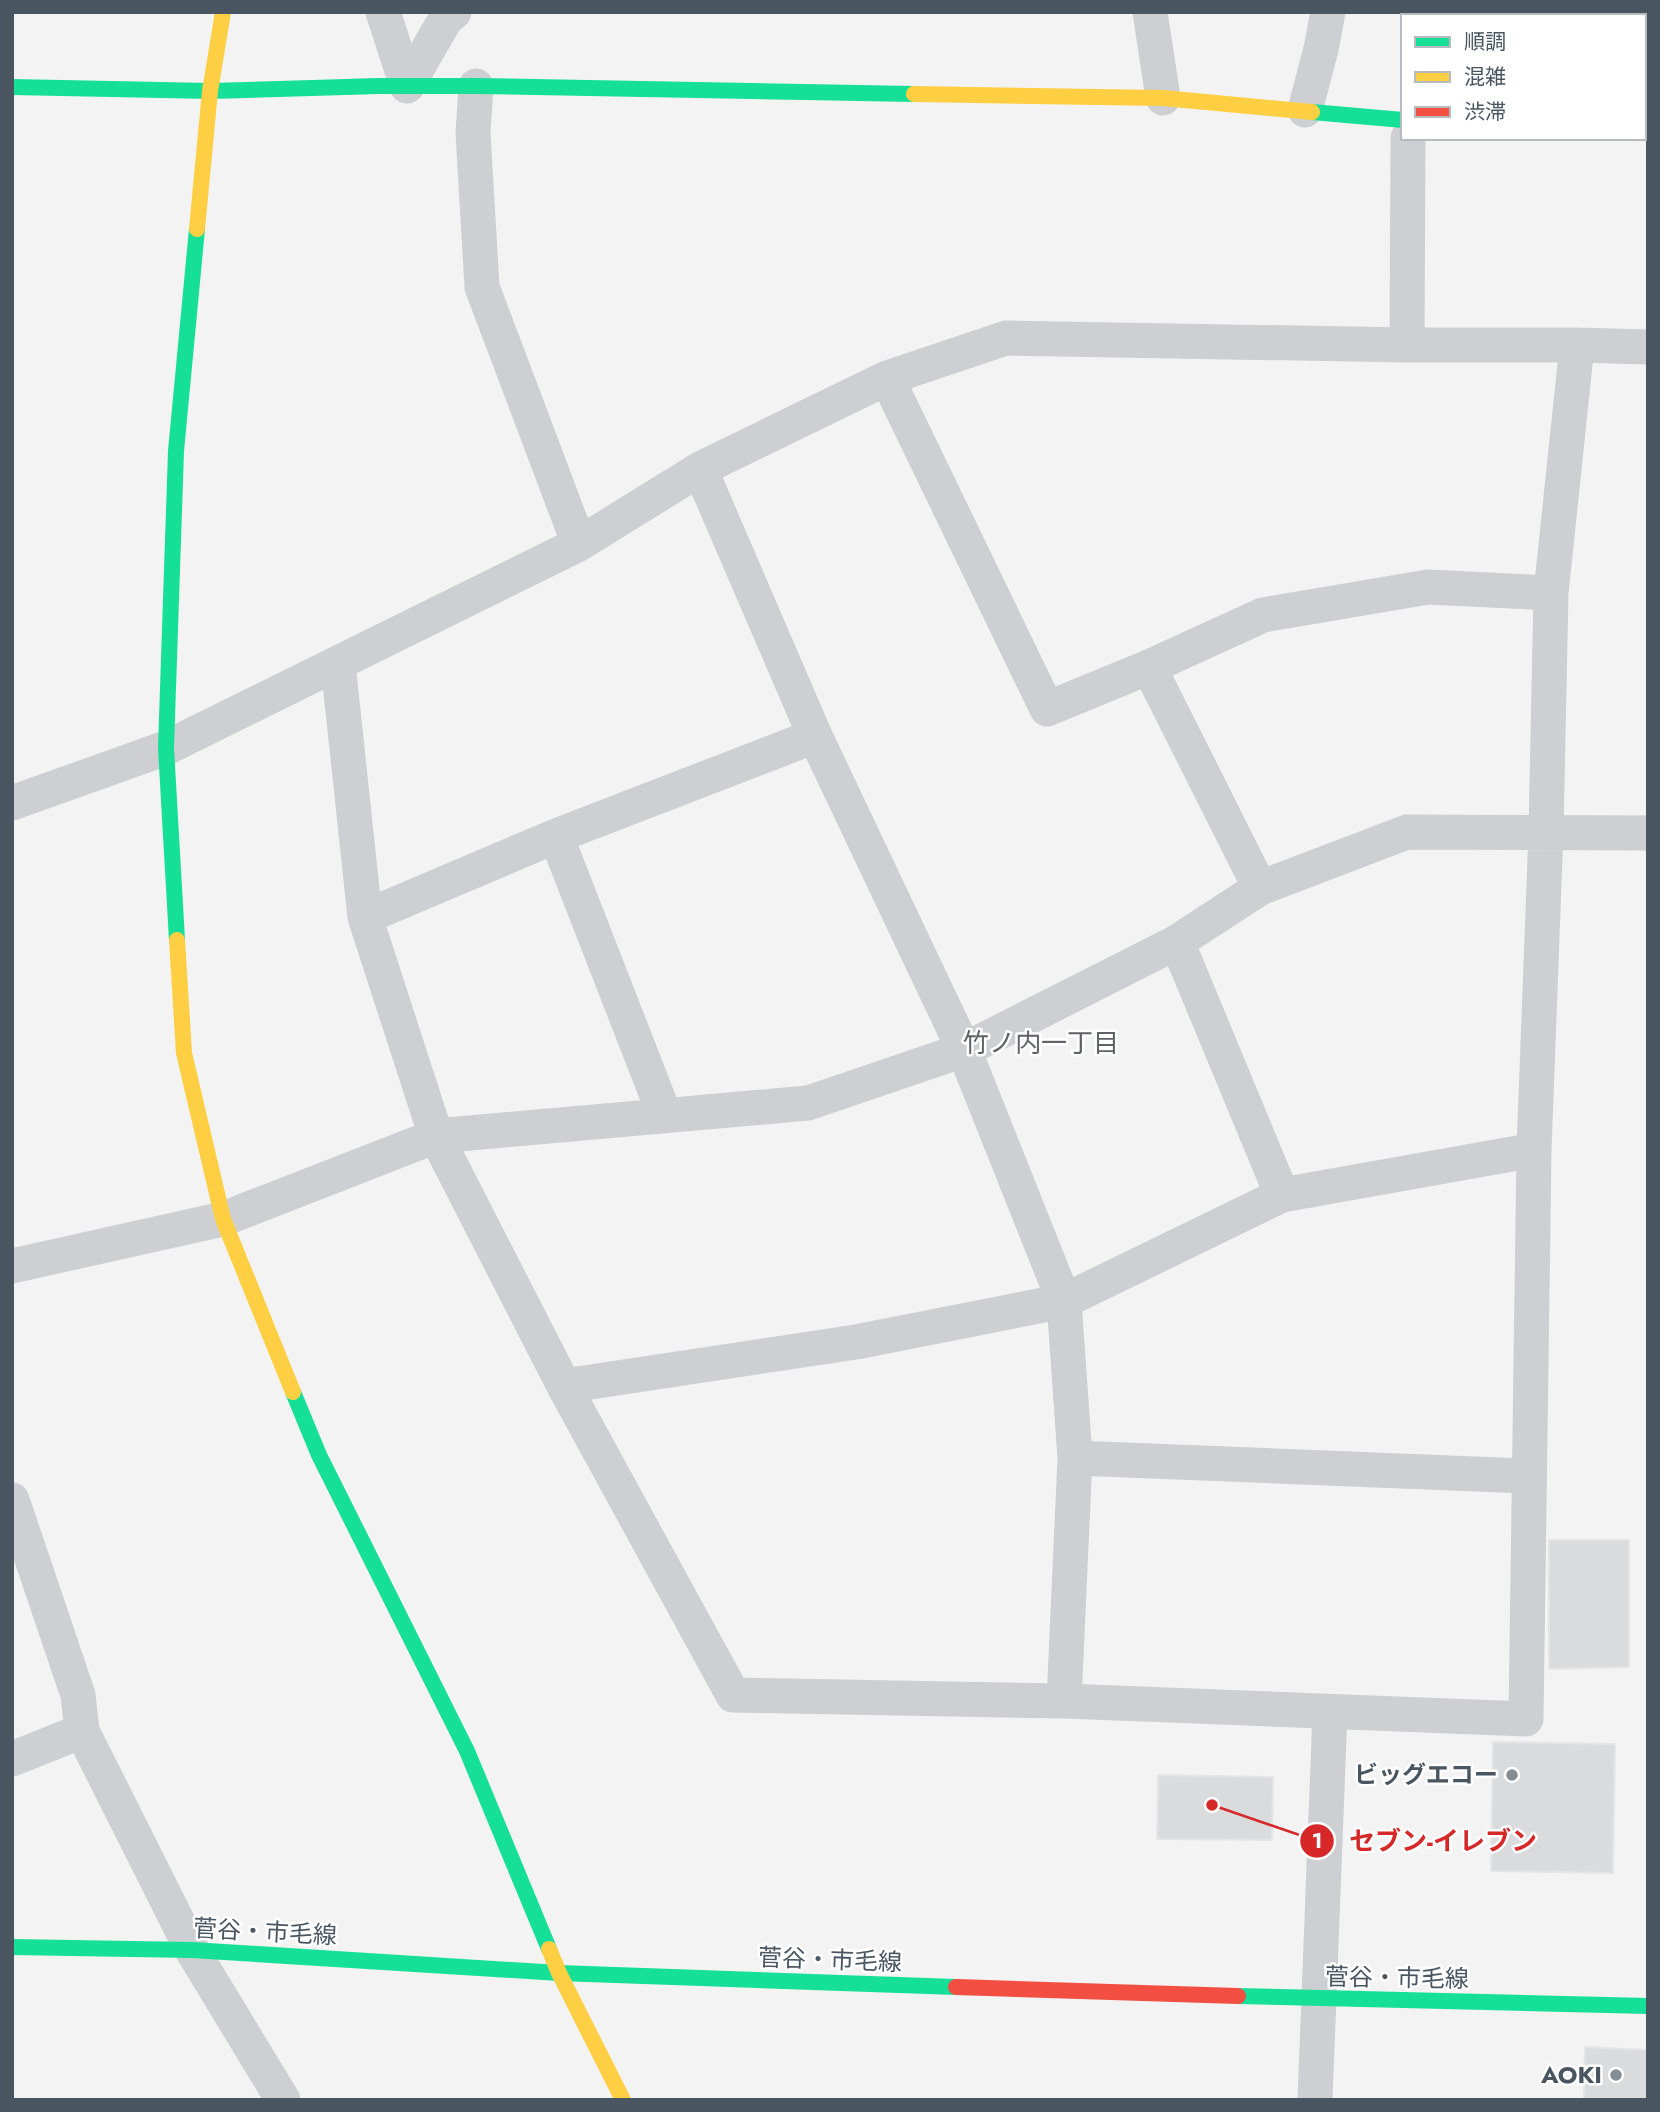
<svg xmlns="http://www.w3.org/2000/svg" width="1660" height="2112" viewBox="0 0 1660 2112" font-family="Jost,'Noto Sans JP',sans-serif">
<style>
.building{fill:#dadbdd;stroke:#e5e5e6;stroke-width:2}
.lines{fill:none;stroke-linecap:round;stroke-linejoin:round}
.street{stroke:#cdcfd2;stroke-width:35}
.fast{stroke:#16e098;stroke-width:16}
.slow{stroke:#ffcf43;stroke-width:16}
.jam{stroke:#f24e42;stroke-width:16}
.poi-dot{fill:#848d94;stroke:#fff;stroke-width:2.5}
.labels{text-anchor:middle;stroke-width:5;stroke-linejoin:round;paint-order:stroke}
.poi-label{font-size:24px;font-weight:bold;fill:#495661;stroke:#fff;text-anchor:end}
.street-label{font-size:24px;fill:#495661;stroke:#fff}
.neighbourhood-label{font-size:26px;fill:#5e6267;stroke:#fff}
.leader{fill:none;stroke:#d62828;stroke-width:2.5}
.callout-dot{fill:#d62828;stroke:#fff;stroke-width:2.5}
.mark-label{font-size:21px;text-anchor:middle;font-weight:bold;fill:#fff}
.callout-label{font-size:26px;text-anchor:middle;font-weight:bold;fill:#d62828;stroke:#fff;stroke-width:5;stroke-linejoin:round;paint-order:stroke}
</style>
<rect width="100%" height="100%" fill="#f3f3f3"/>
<path class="building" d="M1549 1540H1629V1667L1549 1669Z
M1493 1742 1615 1744 1613 1873 1491 1871Z
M1158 1775 1273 1777 1272 1840 1157 1839Z
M1585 2047 1648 2050V2100H1584Z"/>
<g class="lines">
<path class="street" d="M383 12 407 86
M1150 12 1163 98
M407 86 445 20 454 12
M476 86 473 133 482 287 579 544
M1305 110 1321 49 1328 12
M1407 345 1408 138
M887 378 1047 709 1149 667 1263 615 1428 587 1551 593
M700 469 815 736
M338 664 365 917 436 1136 564 1386 733 1695 1064 1701 1526 1719 1534 1150 1546 831 1551 593 1577 345
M1149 667 1260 888
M12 803 166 748 579 544 700 469 887 378 1006 338 1407 345H1577L1648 347
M556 836 665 1116
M365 917 556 836 815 736 964 1050 1064 1301 1075 1458 1064 1701
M1177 942 1282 1195
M12 1266 223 1219 436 1136 808 1103 964 1050 1177 942 1260 888 1407 832 1648 833
M564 1386 856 1342 1064 1301 1282 1195 1534 1150
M1075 1458 1528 1476
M12 1500 78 1695 82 1731 192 1950 283 2100
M12 1759 82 1731
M1315 2100 1330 1712"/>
<path class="fast" d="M12 87 210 91 378 86H476L914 94
M1312 112 1403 120
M1644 119H1648
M177 940 166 748 176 451 197 229
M293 1392 319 1455 467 1751 549 1949
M12 1947 192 1950 559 1973 956 1987
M1238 1996 1648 2006"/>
<path class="slow" d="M914 94 1163 98 1312 112
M197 229 210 91 223 12
M177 940 184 1053 223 1219 293 1392
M549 1949 559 1973 623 2100"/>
<path class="jam" d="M956 1987 1238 1996"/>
</g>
<g class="poi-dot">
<circle cx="1512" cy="1775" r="7"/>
<circle cx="1616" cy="2075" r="7"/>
</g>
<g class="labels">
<g class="poi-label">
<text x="1498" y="1783">ビッグエコー</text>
<text x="1602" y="2083">AOKI</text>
</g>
<g class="street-label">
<text transform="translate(265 1932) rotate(3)" y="8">菅谷・市毛線</text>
<text transform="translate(830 1960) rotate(2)" y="8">菅谷・市毛線</text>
<text transform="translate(1397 1978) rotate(1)" y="8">菅谷・市毛線</text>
</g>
<g class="neighbourhood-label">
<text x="1041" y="1052">竹ノ内一丁目</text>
</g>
</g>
<path class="leader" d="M1212 1805L1317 1841"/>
<g class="callout-dot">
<circle cx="1212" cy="1805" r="7"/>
<circle cx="1317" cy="1841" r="18"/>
</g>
<g class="mark-label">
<text x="1317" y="1848">1</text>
</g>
<g class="callout-label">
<text x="1443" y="1850">セブン-イレブン</text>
</g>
<rect width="1660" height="2112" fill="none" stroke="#495661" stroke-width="28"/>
<rect x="1401" y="14" width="245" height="126" fill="#ffffff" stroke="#b6bbc0" stroke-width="2"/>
<rect x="1415" y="37" width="35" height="10" fill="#16e098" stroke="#b6bbc0" stroke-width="2"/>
<text x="1464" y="49" font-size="21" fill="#495661">順調</text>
<rect x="1415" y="72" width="35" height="10" fill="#ffcf43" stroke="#b6bbc0" stroke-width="2"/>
<text x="1464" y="84" font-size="21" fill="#495661">混雑</text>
<rect x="1415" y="107" width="35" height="10" fill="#f24e42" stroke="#b6bbc0" stroke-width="2"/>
<text x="1464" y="119" font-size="21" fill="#495661">渋滞</text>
</svg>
